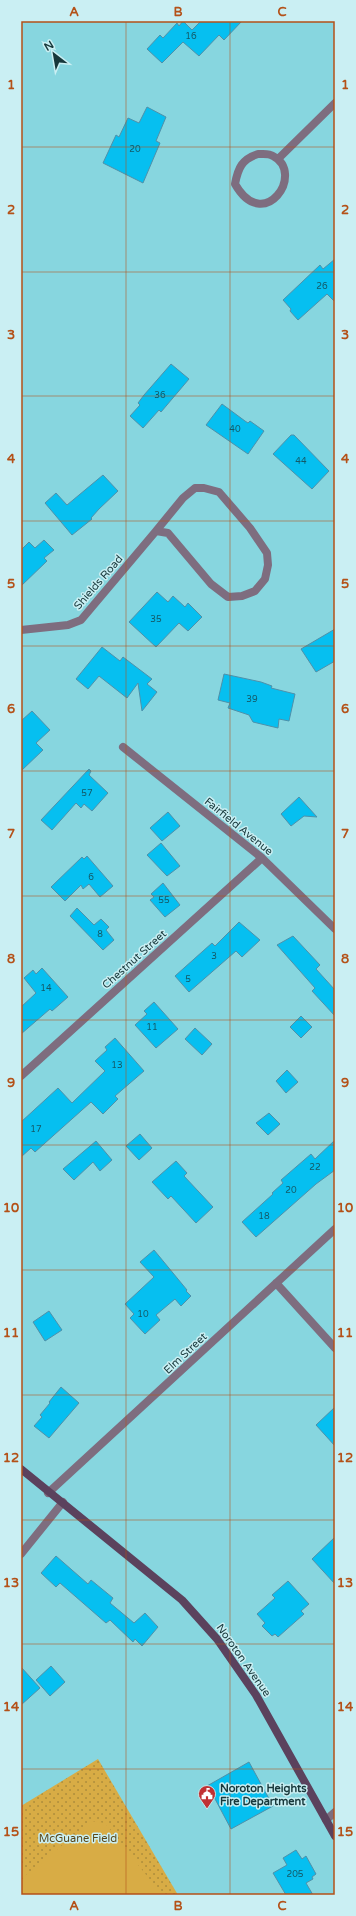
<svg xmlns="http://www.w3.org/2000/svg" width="356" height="1916" viewBox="0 0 356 1916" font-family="'Varela Round',sans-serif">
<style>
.park{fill:url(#park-dots)}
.pitch{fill:#d8ac45}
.building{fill:#06bff0;stroke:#4e91aa}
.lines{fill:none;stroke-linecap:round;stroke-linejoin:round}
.street{stroke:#7e6d7f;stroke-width:8}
.secondary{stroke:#5b425d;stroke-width:8}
.grid{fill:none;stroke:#b45118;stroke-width:1;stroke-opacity:0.55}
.labels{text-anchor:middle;stroke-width:3;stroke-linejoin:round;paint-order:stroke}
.number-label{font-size:9px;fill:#135a68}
.street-label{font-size:11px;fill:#17383b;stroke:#caeff3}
.poi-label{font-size:11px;font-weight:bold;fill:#17383b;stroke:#caeff3;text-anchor:start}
.park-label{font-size:11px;fill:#5a4617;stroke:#caeff3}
.neatline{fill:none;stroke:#b45118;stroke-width:1.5}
.grid-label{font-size:13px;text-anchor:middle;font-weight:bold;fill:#b45118}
</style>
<defs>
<pattern id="park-dots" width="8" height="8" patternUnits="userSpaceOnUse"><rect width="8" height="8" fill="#d8ac45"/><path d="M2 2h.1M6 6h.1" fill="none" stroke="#ae8d3b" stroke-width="1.8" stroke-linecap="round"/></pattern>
</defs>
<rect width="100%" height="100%" fill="#87d6df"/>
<path class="park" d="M98 1759 178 1895H21V1806Z"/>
<path class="pitch" d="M91 1821 105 1823 162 1895H21V1880Z
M22 1864 30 1872 21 1879V1865Z"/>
<path class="building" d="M183 21 192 30 201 21H242L224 40 219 35 199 56 183 42 162 63 147 49 160 35 163 38 177 23 179 26Z
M147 107 166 117 156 141 160 143 143 183 103 163 116 135 119 137 128 118 139 123Z
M335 259V302L327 294 298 320 290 311 291 309 283 300 320 265 323 269Z
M171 364 189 379 161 412 159 410 143 428 130 416 140 405 138 403 144 395Z
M222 404 245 421 248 423 250 421 264 431 248 454 206 425Z
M291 435H294L329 471 312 489 273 454Z
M103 475 118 491 99 509 91 518 92 519 72 535 45 503 56 493 67 505Z
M44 540 54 550 44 558 47 561 21 586V550L29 542 35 548Z
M157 592 168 602 173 596 185 607 188 603 202 617 188 631 179 623 156 647 129 622Z
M335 629V661L316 672 301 649Z
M102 647 120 661 123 657 152 679 147 684 157 692 142 711 138 683 127 698 99 676 88 689 76 679Z
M224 674 261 682 272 686 271 688 295 694 289 721 279 719 278 728 253 722 249 715 228 708 230 703 218 700Z
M32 711 50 730 36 743 43 750 21 771V721Z
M89 769 91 771 89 775 108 793 92 811 84 804 81 808 76 803 52 830 41 820Z
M299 797 317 817 304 816 291 826 281 814Z
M168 812 180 826 162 841 150 828Z
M161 843 180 866 167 876 147 855Z
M87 856 113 886 100 897 89 884 83 889 81 885 65 901 51 887 82 857 84 859Z
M163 883 180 905 165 917 150 900 154 897 151 894Z
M77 908 94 925 101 919 109 927 106 930 114 940 103 950 70 916Z
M239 922 260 940 242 957 236 951 189 992 175 976 212 943 215 946Z
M293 936 320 965 316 969 335 990V1016L312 991 315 988 277 945Z
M42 968 68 997 52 1011 50 1009 21 1034V1007L36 993 24 978 33 970 36 974Z
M154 1002 178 1029 156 1048 135 1025 147 1014 144 1011Z
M301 1016 312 1027 301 1038 290 1027Z
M195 1028 212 1044 202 1055 185 1039Z
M115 1038 144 1071 115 1096 118 1099 103 1114 91 1102 35 1152 31 1148 21 1157V1122L58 1088 72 1103 105 1071 95 1061 107 1050 105 1047Z
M287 1070 298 1082 286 1093 276 1081Z
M269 1113 280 1124 268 1135 256 1123Z
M140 1134 152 1148 139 1160 126 1146Z
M335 1140V1170L316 1184 256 1237 242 1222 273 1194 272 1193 283 1183 281 1180 311 1154 315 1159Z
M96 1141 112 1160 100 1171 93 1162 74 1180 63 1169Z
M176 1161 187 1173 184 1176 213 1207 196 1223 171 1196 168 1199 152 1182Z
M154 1250 187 1290 186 1291 191 1296 181 1306 175 1299 156 1315 160 1320 145 1334 130 1318 134 1314 125 1304 154 1277 140 1262Z
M49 1311 62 1330 45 1341 33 1322Z
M61 1387 79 1403 49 1438 34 1426 42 1417 40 1415 50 1403 49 1402Z
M335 1407V1446L316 1425Z
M335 1537V1584L312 1559Z
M56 1556 88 1584 91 1580 113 1598 110 1603 134 1623 145 1613 158 1627 142 1646 135 1639 133 1642 110 1620 106 1623 60 1583 56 1587 41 1573Z
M288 1581 309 1604 301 1611 304 1614 278 1637 275 1634 272 1636 262 1626 265 1623 257 1614 275 1598 272 1595Z
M51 1666 65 1682 50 1696 36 1680Z
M21 1667 40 1688 21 1705Z
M249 1762 273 1806 231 1829 214 1797 206 1802 200 1790Z
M296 1850 302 1859 306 1856 316 1874 312 1877 313 1879 306 1883 313 1895H286L273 1873 287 1865 283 1858Z"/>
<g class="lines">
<path class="street" d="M258 154C263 154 269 153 273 156 306 173 264 235 235 184 238 168 242 159 258 154Z
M278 159 335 103
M21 630 68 625 81 620 156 531 168 533 211 584 228 597 242 596 255 591 265 579 268 565 267 553 250 528 219 492 204 488H195L183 498 156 531
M123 747 262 858 335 929
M21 1076 262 858
M276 1283 335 1348
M48 1493 335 1229
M21 1554 63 1502
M326 1820 335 1812"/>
<path class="secondary" d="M21 1469 182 1600 217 1639 256 1695 335 1836"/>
</g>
<path class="grid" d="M126 21V1895M230 21V1895M21 147H335M21 272H335M21 396H335M21 521H335M21 646H335M21 771H335M21 896H335M21 1020H335M21 1145H335M21 1270H335M21 1395H335M21 1520H335M21 1644H335M21 1769H335"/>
<defs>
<symbol id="civic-pin" viewBox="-11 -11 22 30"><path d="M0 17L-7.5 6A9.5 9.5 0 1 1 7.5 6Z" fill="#c03133" stroke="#caeff3"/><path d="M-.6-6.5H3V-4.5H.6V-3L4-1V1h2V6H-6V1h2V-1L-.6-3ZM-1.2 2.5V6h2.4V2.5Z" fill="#fff"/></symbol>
</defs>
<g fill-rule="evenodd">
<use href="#civic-pin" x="197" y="1784" width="20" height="27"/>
</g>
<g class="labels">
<g class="number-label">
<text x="191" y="39">16</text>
<text x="135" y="152">20</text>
<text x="322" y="289">26</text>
<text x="160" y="398">36</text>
<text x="235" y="432">40</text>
<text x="301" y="464">44</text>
<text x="156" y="622">35</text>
<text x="252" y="702">39</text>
<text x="87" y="796">57</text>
<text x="91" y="880">6</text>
<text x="164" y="903">55</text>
<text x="100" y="937">8</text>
<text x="214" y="959">3</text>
<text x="188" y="982">5</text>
<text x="46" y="991">14</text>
<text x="152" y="1030">11</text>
<text x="117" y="1068">13</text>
<text x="36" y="1132">17</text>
<text x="315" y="1170">22</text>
<text x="291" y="1193">20</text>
<text x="264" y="1219">18</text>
<text x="143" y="1317">10</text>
<text x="295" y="1877">205</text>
</g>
<g class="street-label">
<text transform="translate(98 582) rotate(-49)" y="4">Shields Road</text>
<text transform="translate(239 826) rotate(39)" y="4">Fairfield Avenue</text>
<text transform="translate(134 959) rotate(-42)" y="4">Chestnut Street</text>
<text transform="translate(185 1353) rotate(-43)" y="4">Elm Street</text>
<text transform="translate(244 1660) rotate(55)" y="4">Noroton Avenue</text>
</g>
<g class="poi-label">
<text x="220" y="1792">Noroton Heights<tspan x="220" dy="13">Fire Department</tspan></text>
</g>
<g class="park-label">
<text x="78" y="1842">McGuane Field</text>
</g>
</g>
<rect width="356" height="1916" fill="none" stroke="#caeff3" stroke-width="44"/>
<g transform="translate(54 54) rotate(329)" stroke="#caeff3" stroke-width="3" paint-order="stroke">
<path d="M0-3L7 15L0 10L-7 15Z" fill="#17383b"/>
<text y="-6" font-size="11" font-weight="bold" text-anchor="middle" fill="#17383b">N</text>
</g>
<rect x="22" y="22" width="312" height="1872" class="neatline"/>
<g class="grid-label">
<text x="74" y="16">A</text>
<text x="178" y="16">B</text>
<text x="282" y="16">C</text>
<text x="11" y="89">1</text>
<text x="345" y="89">1</text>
<text x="11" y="214">2</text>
<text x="345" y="214">2</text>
<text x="11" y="339">3</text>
<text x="345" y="339">3</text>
<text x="11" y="463">4</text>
<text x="345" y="463">4</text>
<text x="11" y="588">5</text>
<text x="345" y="588">5</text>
<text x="11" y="713">6</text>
<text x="345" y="713">6</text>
<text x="11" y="838">7</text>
<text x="345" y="838">7</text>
<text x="11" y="963">8</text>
<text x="345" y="963">8</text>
<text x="11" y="1087">9</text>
<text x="345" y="1087">9</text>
<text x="11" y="1212">10</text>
<text x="345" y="1212">10</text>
<text x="11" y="1337">11</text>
<text x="345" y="1337">11</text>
<text x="11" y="1462">12</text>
<text x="345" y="1462">12</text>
<text x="11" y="1587">13</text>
<text x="345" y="1587">13</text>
<text x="11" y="1711">14</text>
<text x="345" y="1711">14</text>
<text x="11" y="1836">15</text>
<text x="345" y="1836">15</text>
<text x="74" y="1910">A</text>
<text x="178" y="1910">B</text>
<text x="282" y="1910">C</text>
</g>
</svg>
